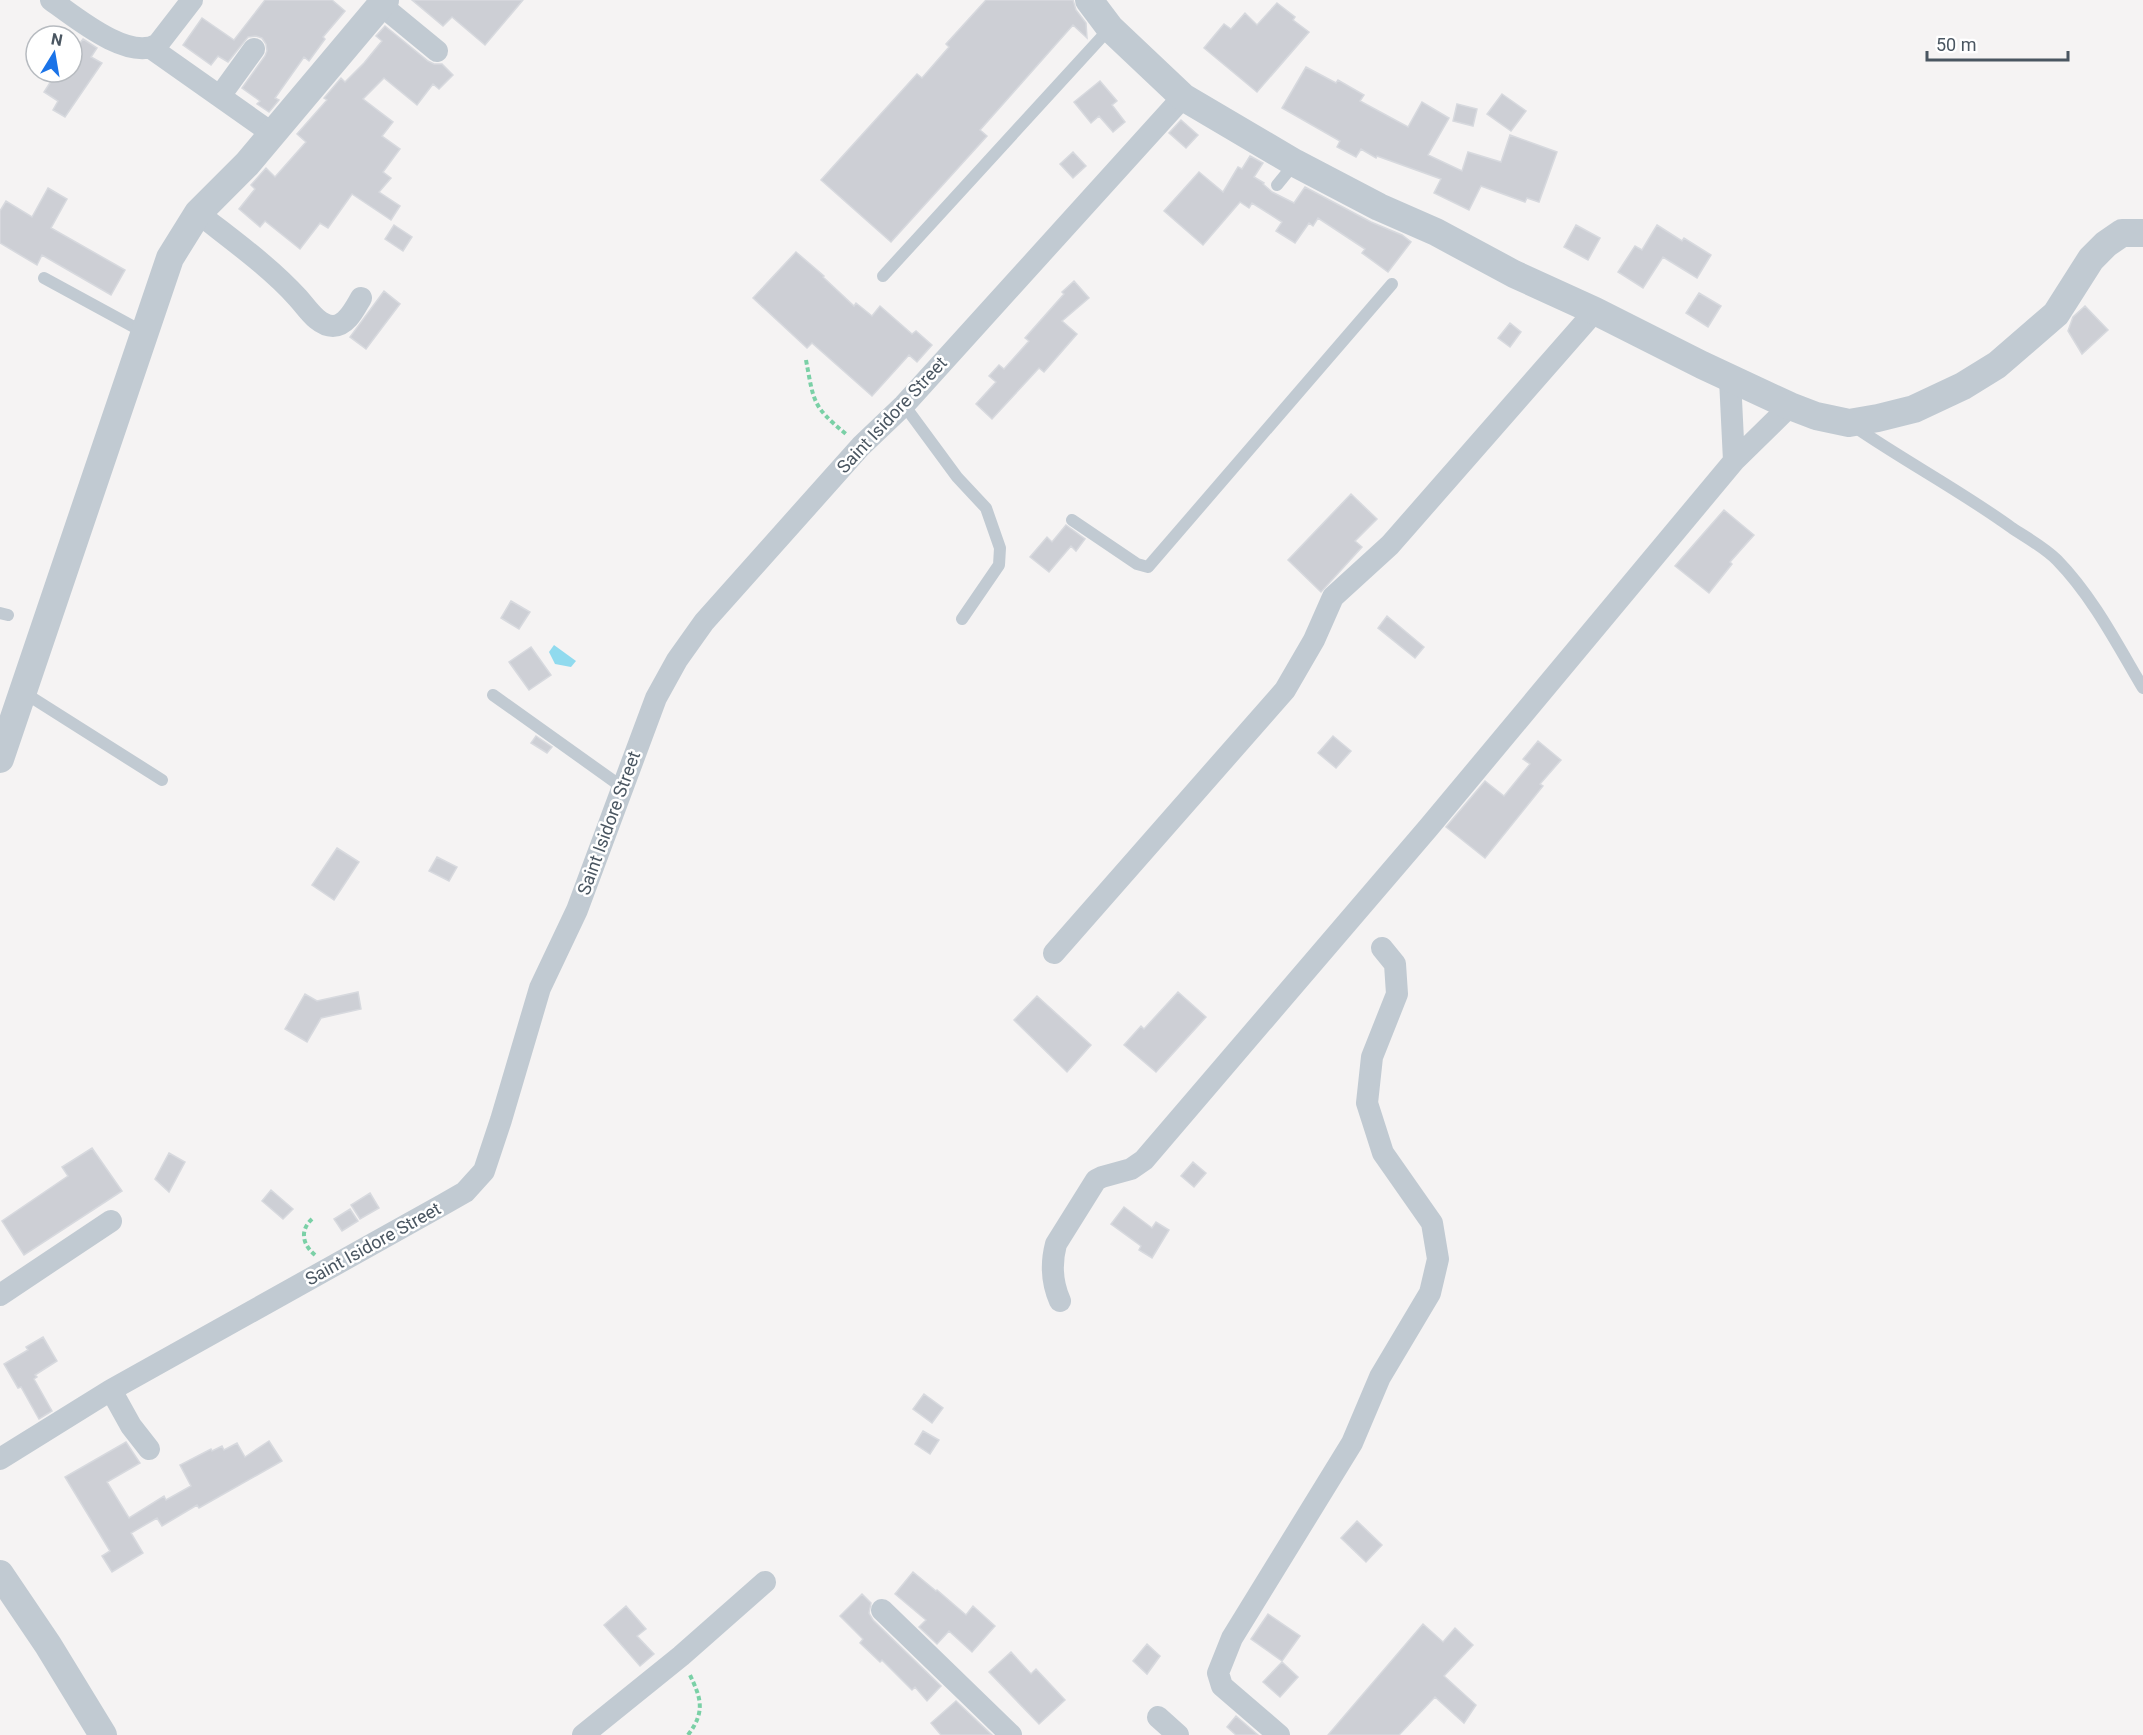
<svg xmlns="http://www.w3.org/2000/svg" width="2143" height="1735" viewBox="0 0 2143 1735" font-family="Roboto,sans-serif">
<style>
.water{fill:#90daee}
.building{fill:#cdcfd5;stroke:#d7d9de;stroke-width:1.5}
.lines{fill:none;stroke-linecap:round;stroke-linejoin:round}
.path{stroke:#7ad0a6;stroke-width:4;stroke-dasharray:4.5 3;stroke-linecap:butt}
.service{stroke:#c1cad2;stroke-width:12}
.minor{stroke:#c1cad2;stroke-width:22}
.tertiary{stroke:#c1cad2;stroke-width:28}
.labels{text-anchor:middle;stroke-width:5;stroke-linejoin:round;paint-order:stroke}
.street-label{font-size:18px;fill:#4a5661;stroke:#fff}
</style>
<rect width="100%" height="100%" fill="#f5f3f3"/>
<path class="water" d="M554 645 576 661 571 667 555 664 549 652Z"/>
<path class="building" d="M265 0H332L345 11 323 37 325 39 309 61 304 57 275 98 279 100 269 112 257 104 260 101 242 88 265 56 267 51 266 44 262 38 256 36 248 37 228 62 218 56 211 65 183 45 202 18 234 40Z
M412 0H523L485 45 452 17 443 26Z
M986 0H1073L1076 10 1086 23 1087 38 1073 25 980 130 987 136 891 242 821 180 917 74 922 78 949 47 946 44Z
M1277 3 1295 17 1293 20 1309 32 1257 92 1204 48 1224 24 1231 29 1245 13 1257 25Z
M385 26 428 61 434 64H442L453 75 439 89 433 84 417 105 384 78 363 99 393 122 382 136 400 149 383 172 391 178 379 192 400 206 391 220 352 194 328 228 320 223 300 249 265 221 260 227 239 209 255 189 251 185 266 168 275 177 306 142 297 134 327 100 324 98 341 78 345 82 364 63 382 41 376 36Z
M83 39 97 48 91 57 102 63 65 117 53 110 58 101 44 92 57 72H72V54Z
M1306 67 1336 83 1338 80 1364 95 1360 101 1408 127 1422 102 1449 118 1428 155 1462 171 1468 152 1501 162 1510 135 1557 152 1539 202 1527 198 1525 202 1481 186 1469 210 1434 193 1441 179 1377 156 1376 158 1361 149 1356 157 1337 147 1340 141 1282 108Z
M1100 81 1117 101 1112 105 1125 122 1113 132 1099 116 1091 123 1074 102Z
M1502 94 1526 111 1511 131 1487 114Z
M1457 104 1477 109 1473 126 1453 121Z
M1181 120 1198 135 1186 148 1169 133Z
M1073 152 1086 166 1073 178 1060 164Z
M1250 156 1263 163 1254 177 1264 183 1263 184 1272 192 1294 203 1305 187 1371 222 1402 235 1411 242 1388 272 1362 253 1365 249 1318 218 1313 226 1309 223 1295 243 1276 231 1282 222 1252 203 1249 208 1240 202 1203 245 1164 211 1199 172 1223 192 1238 167 1242 169Z
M48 188 67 199 51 228 125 270 111 295 42 255 37 265 0 243V211L6 201 32 217Z
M394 225 412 237 403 251 385 239Z
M1576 225 1600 238 1588 260 1564 247Z
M1657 225 1682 241 1684 238 1711 255 1697 278 1663 257 1643 288 1618 272 1635 246 1642 250Z
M796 252 824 276 823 277 854 306 856 303 872 316 880 306 912 334 916 331 932 345 917 362 909 355 872 396 812 343 807 348 753 298Z
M1074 281 1089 298 1062 321 1077 334 1044 372 1039 368 992 419 976 404 996 382 989 376 999 365 1004 369 1029 341 1025 338 1064 294 1062 292Z
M384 291 400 304 366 349 350 337Z
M1699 293 1721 306 1708 327 1686 313Z
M2085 306 2108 330 2082 354 2068 331 2073 317Z
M1510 323 1521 332 1510 347 1498 338Z
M1351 494 1377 519 1355 541 1362 547 1321 592 1288 560Z
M1724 510 1754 535 1730 562 1732 564 1709 593 1675 566Z
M1066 525 1085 539 1076 551 1071 546 1049 572 1030 557 1047 537 1052 542Z
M511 601 530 612 519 629 501 618Z
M1387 616 1424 647 1415 658 1378 628Z
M531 647 551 675 529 690 509 662Z
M536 736 552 747 547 753 531 743Z
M1333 736 1351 751 1336 768 1318 753Z
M1538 741 1561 760 1540 784 1543 786 1485 858 1446 827 1485 781 1504 796 1530 764 1523 759Z
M337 848 359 862 334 900 312 885Z
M437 857 457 867 449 881 429 871Z
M358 992 361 1009 321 1018 307 1042 285 1029 305 994 317 1001Z
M1178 992 1206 1017 1156 1072 1124 1045 1141 1026 1144 1029Z
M1037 996 1091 1045 1067 1072 1014 1020Z
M92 1148 122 1191 24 1255 2 1221 68 1176 62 1167Z
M169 1153 185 1162 169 1192 155 1179Z
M1193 1162 1206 1173 1194 1187 1181 1176Z
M271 1190 293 1209 283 1219 262 1201Z
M370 1193 379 1208 360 1219 351 1205Z
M1124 1207 1152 1228 1156 1222 1169 1230 1152 1258 1139 1250 1141 1246 1111 1224Z
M350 1209 358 1221 342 1231 334 1219Z
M43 1337 57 1361 35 1375 37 1377 34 1379 52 1411 39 1419 21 1387 18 1388 4 1364 28 1350 26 1347Z
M924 1394 943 1408 932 1423 913 1409Z
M923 1431 939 1440 930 1454 915 1444Z
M269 1441 282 1461 199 1508 197 1505 162 1526 157 1518 131 1533 143 1553 112 1572 102 1556 110 1551 65 1477 126 1442 140 1463 107 1482 129 1518 164 1496 166 1500 191 1486 180 1465 211 1449 212 1451 222 1446 224 1450 237 1443 245 1457Z
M1357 1521 1382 1545 1366 1562 1341 1538Z
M913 1572 936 1591 937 1590 966 1615 973 1606 995 1626 972 1652 949 1631 937 1644 919 1627 926 1620 895 1594Z
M862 1594 871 1603 869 1613 873 1620 941 1686 927 1701 915 1687 912 1690 882 1660 880 1662 860 1643 863 1639 840 1616Z
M626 1606 646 1629 637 1636 654 1654 640 1666 604 1625Z
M1268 1614 1300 1636 1282 1661 1251 1639Z
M1423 1624 1443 1642 1455 1628 1473 1645 1444 1676 1476 1705 1464 1723 1435 1697 1399 1735H1328Z
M1147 1644 1160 1656 1147 1674 1133 1661Z
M1011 1652 1031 1674 1036 1669 1065 1700 1039 1724 989 1672Z
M1282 1662 1298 1677 1280 1697 1263 1682Z
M956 1701 992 1735H941L931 1723Z
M1236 1716 1258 1735H1236L1227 1727Z"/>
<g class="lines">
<path class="path" d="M806 360C814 402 812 406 846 434
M312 1219C299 1231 303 1245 315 1255
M688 1735C706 1711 701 1698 689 1673"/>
<path class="service" d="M1277 185 1295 163
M883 276 1110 28
M44 278 145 333
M904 405 957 477 986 508 1000 548 999 565 962 619
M1855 427C1906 462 1961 491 2012 528 2027 538 2044 547 2057 560 2093 597 2117 644 2143 688
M1072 520 1137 564 1148 567 1392 284
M0 613 8 615
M23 692 162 780
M493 695 622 787"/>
<path class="minor" d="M51 0C75 17 129 62 158 44L192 0
M381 5 437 51
M151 48 273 134
M220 96 254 49
M198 213C232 240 269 266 298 298 307 308 318 326 333 326 347 326 355 308 361 298
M1730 379 1734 461
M1054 953 1285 690 1314 640 1333 597 1390 545 1595 311
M0 1295 111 1221
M1060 1301C1052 1283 1051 1263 1056 1244L1096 1180 1102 1177 1131 1169 1144 1160 1429 827 1734 461 1790 406
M111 1390 131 1426 149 1449
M0 1459 111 1390 444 1204 465 1192 484 1171 501 1120 540 988 577 910 656 698 677 660 704 622 861 446 904 405 1183 97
M882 1610 1011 1735
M1158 1717 1178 1735
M583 1735 681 1656 765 1582
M1279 1735 1222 1686 1218 1673 1232 1638 1352 1443 1380 1377 1430 1293 1438 1259 1432 1223 1383 1153 1367 1103 1372 1057 1397 994 1395 964 1382 948"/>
<path class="tertiary" d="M1089 0 1110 28 1183 97 1295 163 1379 207 1436 232 1514 274 1595 311 1702 365 1790 406 1816 416 1849 423 1878 418 1914 409 1963 386 1997 365 2056 314 2091 259 2106 244 2122 233H2143
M0 759 170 258 198 213 247 164 385 0
M0 1574 48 1645 103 1735"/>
</g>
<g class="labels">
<g class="street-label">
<text transform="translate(892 415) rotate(-47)" y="6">Saint Isidore Street</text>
<text transform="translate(609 823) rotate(-70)" y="6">Saint Isidore Street</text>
<text transform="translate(373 1244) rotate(-29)" y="6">Saint Isidore Street</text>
</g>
</g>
<g transform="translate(54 54) rotate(11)"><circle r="28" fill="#ffffff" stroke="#b7bbc0" stroke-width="1.5"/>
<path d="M0-4.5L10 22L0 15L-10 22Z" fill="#1a73e8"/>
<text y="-9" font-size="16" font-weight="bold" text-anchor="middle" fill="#4a5661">N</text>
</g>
<path d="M1927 51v9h141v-9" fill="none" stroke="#4a5661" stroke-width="3"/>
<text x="1936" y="51" font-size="18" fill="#4a5661" stroke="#ffffff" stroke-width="4.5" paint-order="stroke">50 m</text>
</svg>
